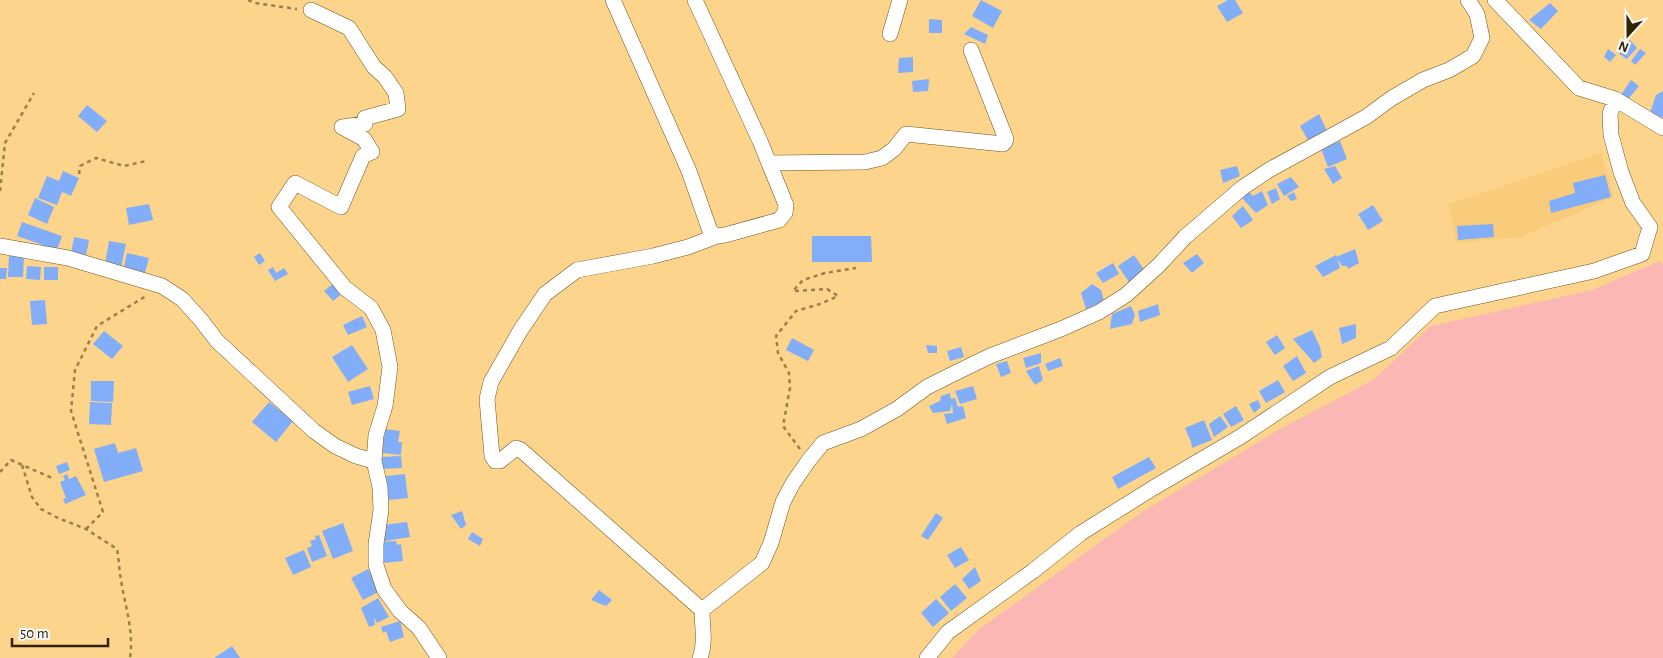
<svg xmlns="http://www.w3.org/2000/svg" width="1663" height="658" viewBox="0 0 1663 658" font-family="'Alegreya Sans',sans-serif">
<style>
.built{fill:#f9cc7c}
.green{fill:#fbb7b4}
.building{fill:#82adf8}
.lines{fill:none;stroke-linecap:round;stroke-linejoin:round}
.minor-casing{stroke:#70541d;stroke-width:16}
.path{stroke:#9c7f4b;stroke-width:2.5;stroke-dasharray:4 4;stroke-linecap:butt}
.minor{stroke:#fff;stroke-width:15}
</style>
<rect width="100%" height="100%" fill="#fdd48c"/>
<path class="built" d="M1601 153 1614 197 1520 237 1456 243 1449 204Z"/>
<path class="green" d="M1660 261 1663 265V658H952L978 630 1142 512 1282 428 1373 380 1431 326 1592 290Z"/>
<path class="building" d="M981 0 1002 11 993 28 972 16Z
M1228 0H1235L1243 13 1227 22 1217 6Z
M1550 3 1558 11 1541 29 1529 20Z
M929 19 942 20V33H929Z
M971 27 988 35 985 44 964 34Z
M1630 40 1637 48 1627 59 1619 54Z
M1608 49 1616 55 1610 62 1604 57Z
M1640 49 1646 53 1635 65 1631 61Z
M913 57V72L898 73 899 58Z
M929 79 928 91 913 92 912 81Z
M1631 80 1639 86 1626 102 1619 98Z
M1663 91V118L1650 113 1656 95Z
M87 105 107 121 97 132 78 116Z
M1319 114 1327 131 1309 142 1300 126Z
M1340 141 1347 159 1328 167 1321 149Z
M1237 166 1240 176 1223 183 1220 170Z
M1335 166 1342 178 1333 184 1324 169Z
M63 171 79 178 71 196 62 192 57 205 38 198 47 176 59 181Z
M1605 175 1611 197 1551 213 1549 201 1575 193 1573 183Z
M1291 177 1299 187 1284 196 1277 184Z
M1276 188 1280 199 1272 204 1267 192Z
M1262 191 1268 205 1256 213 1242 198 1249 192 1253 196Z
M1294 192 1297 199 1291 201 1287 196Z
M35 198 54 207 47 224 28 215Z
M149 204 153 220 129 225 126 208Z
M1373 205 1383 221 1368 230 1358 214Z
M1243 206 1253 220 1241 228 1232 216Z
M22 222 62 236 57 250 17 236Z
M1493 224 1494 237 1458 240 1457 226Z
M812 236H871L872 262H812Z
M74 237 89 240 86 256 71 254Z
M109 241 126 244 121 267 105 264Z
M1355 249 1359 263 1348 269 1347 266H1342L1336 257Z
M127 253 149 258 144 277 123 272Z
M260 253 265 261 259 265 254 257Z
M1197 254 1204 263 1192 273 1183 263Z
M1134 255 1145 271 1129 282 1118 266Z
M1336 255 1340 268 1323 277 1315 266Z
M9 256H24L23 277H8Z
M1113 263 1119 274 1103 283 1096 273Z
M27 266 41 267 40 280 26 279Z
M44 267H58V280H44Z
M273 267 276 273 284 268 288 274 275 281 268 270Z
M0 268H7L6 279H0Z
M335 282 344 292 333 301 324 291Z
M1092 284 1101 290 1104 301 1086 309 1081 293Z
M45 300 47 324 32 325 30 301Z
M1158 304 1160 315 1140 322 1138 311Z
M1131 306 1135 315 1132 324 1110 329 1112 314Z
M362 316 367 327 348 335 343 325Z
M1356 324V338L1342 344 1339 328Z
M1312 330 1320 347 1322 357 1314 363 1293 339Z
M104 331 123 346 112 359 93 344Z
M1277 335 1285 348 1275 355 1266 342Z
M792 338 814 350 808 361 786 350Z
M352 345 368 369 348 382 332 357Z
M926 345 937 346V353H928Z
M961 347 964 357 950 361 947 351Z
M1041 353V363L1026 368 1023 358Z
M1297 356 1306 373 1293 381 1283 366Z
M1060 358 1063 366 1048 371 1045 364Z
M1007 361 1011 373 1001 377 996 364Z
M1039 366 1043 380 1035 385 1026 371Z
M1278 380 1285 392 1266 403 1259 391Z
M91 381H114L113 402 91 401Z
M370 386 374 399 352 405 348 392Z
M973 386 977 399 960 404 955 391Z
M950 393 951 399 955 398 958 407 963 406 966 418 947 424 944 414 953 413 952 404 950 411 933 413 929 406 940 401 941 396Z
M1258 400 1261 407 1254 413 1249 404Z
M90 402 112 403 111 425 89 424Z
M269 402 293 421 276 442 252 422Z
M1236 406 1244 420 1231 427 1223 414Z
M1220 416 1228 427 1214 437 1209 424Z
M1204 420 1212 440 1192 448 1191 442 1185 428Z
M385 429 400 431 398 442H402L401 455 382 453Z
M115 443 118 453 136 448 143 471 104 482 94 449Z
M401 456 402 468 380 469V457Z
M1149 457 1156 468 1118 489 1112 477Z
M67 462 70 470 59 474 56 466Z
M67 474 69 479 76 476 86 495 65 504 63 499 66 498 60 482 65 480 63 476Z
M405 474 408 498 389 500 386 476Z
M462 511 466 525 461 529 451 515Z
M936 513 943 518 928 540 921 536Z
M407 522 410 537 385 541 383 525Z
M343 523 353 551 333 559 322 531Z
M472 532 483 539 480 546 468 539Z
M319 535 327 556 312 562 307 548 312 546 310 541 316 539 315 536Z
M396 541 397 545 401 544 403 561 383 563 381 542Z
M961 547 969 560 955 568 947 555Z
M304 550 311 567 293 575 285 558Z
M975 567 981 581 969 589 962 579Z
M368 569 380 591 363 600 351 578Z
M955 584 967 598 951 611 940 597Z
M599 590 612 600 606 606 591 600Z
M378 598 389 617 377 623 374 617 375 625 369 627 361 608Z
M936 599 949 613 933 627 921 613Z
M400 621 404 637 390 642 386 631 383 633 381 627Z
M232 646 240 658H214Z"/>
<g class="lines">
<defs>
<path id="minor" d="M613 0 689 171 710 231 717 236
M695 0 760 141 786 205 785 213 779 220 725 235 717 236 688 247 653 256 577 270 545 294 520 331 491 382 487 399 492 456 495 461H500L516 448 521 450 702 610
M1495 0 1579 88 1615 99 1663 128
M311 10 349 28 374 67 385 77 396 93 398 109 365 118V124L342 127 364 139 372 152 363 156 341 207 295 183 279 207 345 288 371 308 383 330 390 367 385 406 376 435 374 461
M890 34 900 0
M769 163 865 162 882 158 894 149 906 134 1003 144 1005 142 1006 139 971 50
M0 246 68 258 162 286 182 299 201 320 217 341 314 431 335 446 356 456 374 461 380 487 381 510 376 544V565L384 589 400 611 419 628 439 658
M700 658C706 643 702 626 702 610L762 563 771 543 783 502 793 483 809 460 823 443 861 429 897 409 927 387 953 374 990 356 1061 329 1099 312 1126 295 1159 265 1185 237 1242 188 1269 170 1366 117 1392 98 1423 80 1449 70 1473 56 1482 38 1477 14 1468 0
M927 658 948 632 1033 571 1081 533 1153 488 1240 437 1330 377 1391 348 1435 306 1594 271 1642 254 1650 227 1633 203 1621 172 1611 135 1610 114 1615 99"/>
</defs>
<use href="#minor" class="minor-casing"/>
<path class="path" d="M248 0 255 3 297 9
M79 174 80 166 96 158 124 166 146 161
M0 191 5 143 34 93
M800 449 783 426 790 388 789 373 778 353 776 336 796 311 820 304 838 296 827 289 793 291 803 280 825 273 856 268
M22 465 32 497 41 509 58 518 86 529 117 549C119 559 119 570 121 580 125 606 134 631 130 658
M0 472 11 460 52 478
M86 529 103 512 71 411 75 370 97 326 146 296"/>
<use href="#minor" class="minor"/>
</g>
<g transform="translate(1628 35) rotate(201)" stroke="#fcfcfc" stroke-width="4" paint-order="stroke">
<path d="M0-4L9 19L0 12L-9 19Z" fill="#312203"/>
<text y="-8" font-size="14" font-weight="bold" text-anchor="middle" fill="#312203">N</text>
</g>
<path d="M12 638v8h96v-8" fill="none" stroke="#312203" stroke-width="2.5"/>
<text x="20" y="638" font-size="15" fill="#312203" stroke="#fcfcfc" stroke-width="4" paint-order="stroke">50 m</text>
</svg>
